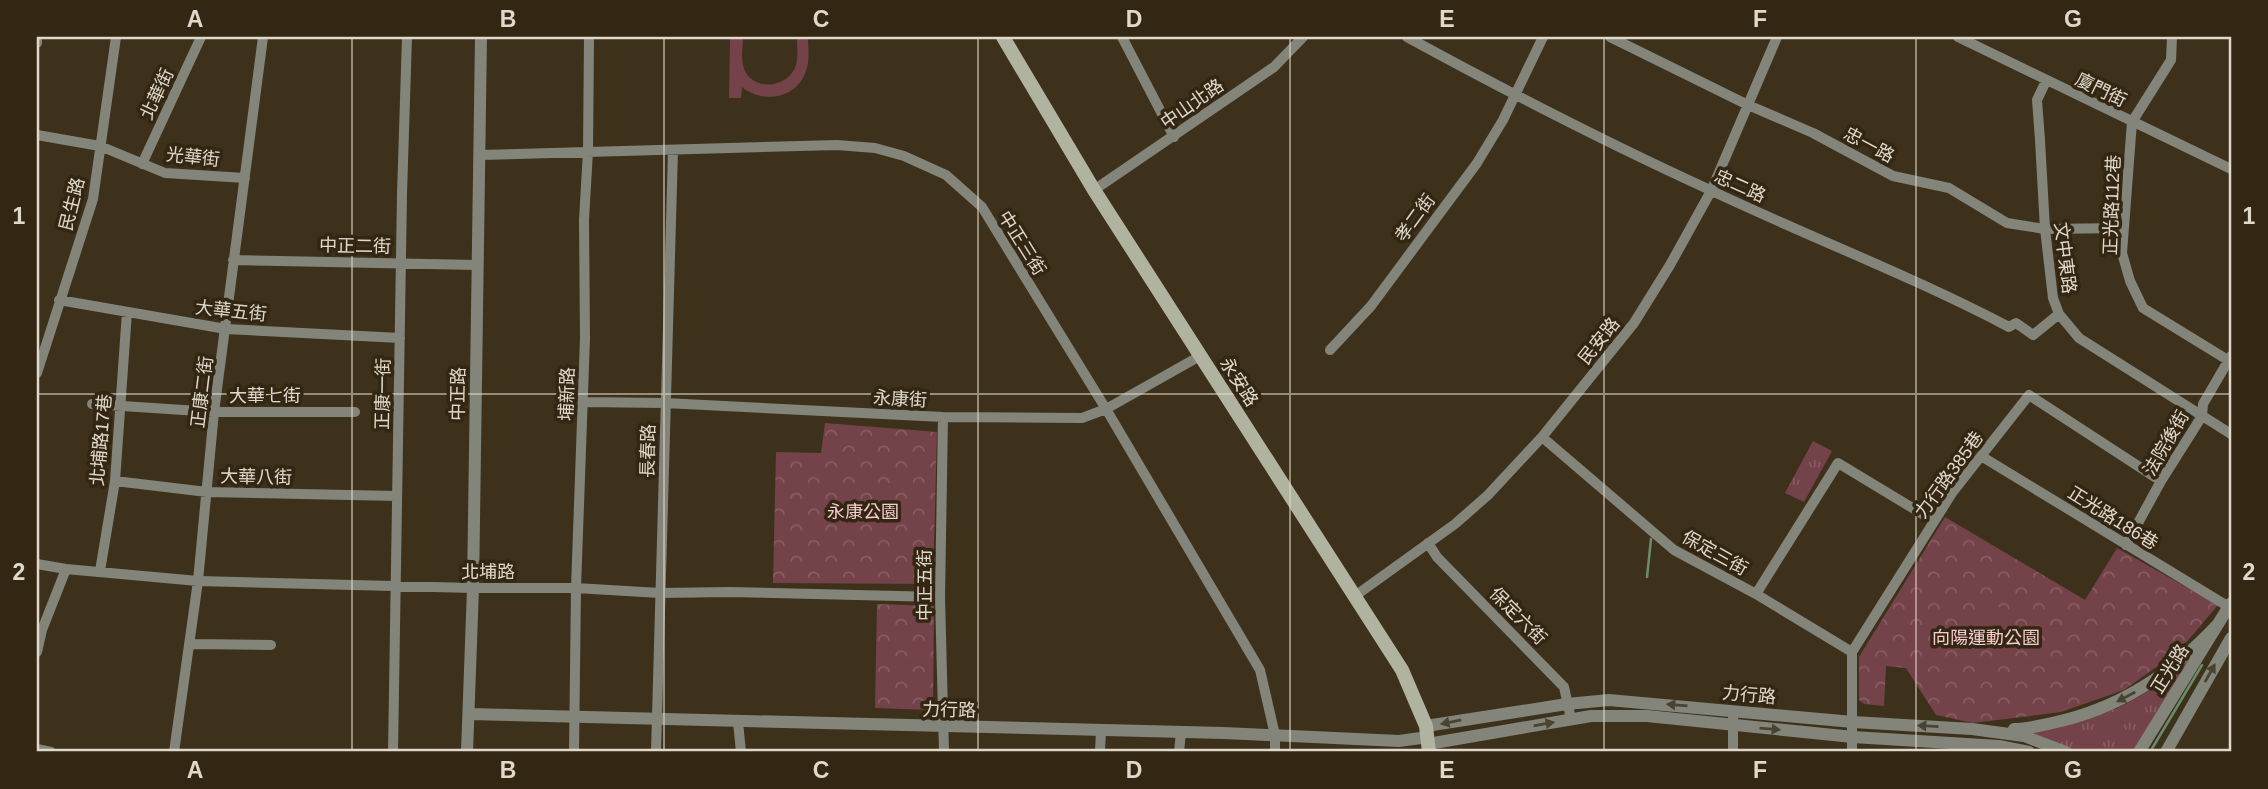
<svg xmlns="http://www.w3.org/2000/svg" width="2268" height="789" viewBox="0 0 2268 789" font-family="Arial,'Noto Sans TC',sans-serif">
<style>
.grass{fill:url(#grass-tufts)}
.park{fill:url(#park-crowns)}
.garden{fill:#744249}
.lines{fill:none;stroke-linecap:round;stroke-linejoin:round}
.stream{stroke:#6a8c6a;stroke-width:2.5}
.minor{stroke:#83857a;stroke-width:10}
.tertiary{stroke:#83857a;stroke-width:12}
.secondary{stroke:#b1b3a1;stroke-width:14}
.oneway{fill:#4b4332}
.grid{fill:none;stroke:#e0d8cb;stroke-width:2;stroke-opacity:0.55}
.labels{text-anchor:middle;stroke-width:7;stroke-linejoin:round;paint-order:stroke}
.street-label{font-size:18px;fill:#e0d8cb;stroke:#332713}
.park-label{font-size:18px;fill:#f6ccd0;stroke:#332713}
.neatline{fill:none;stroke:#e0d8cb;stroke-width:2.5}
.grid-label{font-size:23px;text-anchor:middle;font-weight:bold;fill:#e0d8cb}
</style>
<defs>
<pattern id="grass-tufts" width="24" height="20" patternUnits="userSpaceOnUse" patternTransform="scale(1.75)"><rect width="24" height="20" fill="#744249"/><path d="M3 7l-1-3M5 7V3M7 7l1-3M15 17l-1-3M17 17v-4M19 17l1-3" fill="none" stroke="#885d62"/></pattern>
<pattern id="park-crowns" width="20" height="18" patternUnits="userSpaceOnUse" patternTransform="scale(1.75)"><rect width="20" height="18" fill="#744249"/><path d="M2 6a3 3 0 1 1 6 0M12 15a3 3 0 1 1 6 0" fill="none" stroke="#885d62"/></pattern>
</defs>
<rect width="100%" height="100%" fill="#3e311c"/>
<path class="grass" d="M1813 441 1832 451 1804 502 1785 493Z
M2196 652 2133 752H2077L2024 732C2054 725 2087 721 2115 709 2146 695 2171 675 2196 652Z"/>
<path class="park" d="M825 423 937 432 933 584 773 583 776 452 821 453Z
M1945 517 2085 600 2117 548 2218 605 2179 651 2124 690 2061 712 1973 723 1936 715 1906 668 1886 666 1884 706 1864 704 1859 700V657Z
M877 604 934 606 933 710 875 708Z"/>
<path class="garden" d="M730 37H743C743 45 741 56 743 65 748 90 783 90 794 70 799 61 797 47 797 37H808C808 47 810 61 806 71 797 99 762 104 742 87L741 98H729Z
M1991 603 2008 612 1989 643 1973 634Z"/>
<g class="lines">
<path class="stream" d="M1647 577 1651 539
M2150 752 2202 665"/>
<path class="minor" d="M1122 37 1174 137
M1407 37C1506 91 1607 143 1710 190 1809 237 1912 276 2009 327L2016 323 2033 335 2059 314
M1610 37 1748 105 1813 133 1893 176 1949 188 2007 223 2045 229 2124 228
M1958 37 2231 169
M2172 37 2171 60 2132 122 2122 253 2130 281 2143 308 2231 362
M37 43V37
M2046 81 2037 100 2040 140 2045 229 2053 298 2059 314 2079 338 2231 434
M37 135 100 146 165 173 245 178
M479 155 837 145 875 148 904 156 946 175 982 207 1106 409 1260 670 1275 735V752
M142 164 201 37
M1094 190 1274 67 1303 37
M233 260 477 265
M59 300 226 329 400 338
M1330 350 1371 306 1477 163 1503 120 1543 37
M37 373 93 199 116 37
M583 402 665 403 943 417 1082 418 1106 409 1200 356
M92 404 214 412H355
M943 417 940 597 944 752
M1542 437 1674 550 1756 594 1852 652
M1981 456 2229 607
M115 481 207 492 397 496
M1428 543 1437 557 1564 687 1571 719
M2126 545 2161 481 2202 416 2203 404 2231 356
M37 564 66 569 198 581 473 588H576L660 593 730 592 940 597
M100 571 115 481 127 312
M1756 594 1838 463 1934 521
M1355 596 1455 524 1488 495 1542 437 1634 323 1670 265 1711 191 1777 37
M191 644 271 645
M37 652 42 630 66 569
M1733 711V752
M738 722 741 752
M37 749 51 752
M174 752 198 581 214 412 263 37
M393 752 402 194 407 37
M574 752 576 588 585 338 584 220 588 151 589 37
M656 752 673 150
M1100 752 1101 730
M1179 752 1181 732
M1852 752V652L1952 493 2029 395 2161 481"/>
<path class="tertiary" d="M469 714 1224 733 1399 741 1428 737
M1426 726 1567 704 1609 700 1853 722 1972 729 2024 736 2066 752
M2014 729C2027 729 2039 726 2052 723 2119 709 2171 674 2217 625
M1428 744 1591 716H1647L1853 737 1999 746 2029 752
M467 752 473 588 481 37
M2139 752 2231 603
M2166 752 2231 638"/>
<path class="secondary" d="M1003 37 1094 190 1402 670 1426 726 1429 752"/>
</g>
<defs><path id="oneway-solid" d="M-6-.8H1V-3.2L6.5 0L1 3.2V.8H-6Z" transform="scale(1.75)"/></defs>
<g class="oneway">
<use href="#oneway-solid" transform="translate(2210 673) rotate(-61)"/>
<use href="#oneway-solid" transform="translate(2126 697) rotate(152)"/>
<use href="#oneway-solid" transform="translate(1677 705) rotate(-175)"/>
<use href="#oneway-solid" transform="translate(1451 722) rotate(169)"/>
<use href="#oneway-solid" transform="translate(1544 724) rotate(-10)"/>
<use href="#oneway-solid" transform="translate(1928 726) rotate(-177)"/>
<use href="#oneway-solid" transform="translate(1770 729) rotate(5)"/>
</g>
<path class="grid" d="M352 37V752M664 37V752M978 37V752M1290 37V752M1604 37V752M1916 37V752M37 394H2231"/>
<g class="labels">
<g class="street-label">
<text transform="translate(2101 90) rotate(26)" y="6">廈門街</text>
<text transform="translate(157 94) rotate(-65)" y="6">北華街</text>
<text transform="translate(1192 104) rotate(-35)" y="6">中山北路</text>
<text transform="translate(1869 145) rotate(28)" y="6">忠一路</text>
<text transform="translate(193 157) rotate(6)" y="6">光華街</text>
<text transform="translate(1740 186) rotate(24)" y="6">忠二路</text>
<text transform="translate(72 204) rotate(-76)" y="6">民生路</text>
<text transform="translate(2112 205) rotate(-88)" y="6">正光路112巷</text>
<text transform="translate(1415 218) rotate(-54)" y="6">孝二街</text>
<text transform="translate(1022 243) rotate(58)" y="6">中正三街</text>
<text transform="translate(355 246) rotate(1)" y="6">中正二街</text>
<text transform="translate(2065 258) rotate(83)" y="6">文中東路</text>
<text transform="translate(231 311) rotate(6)" y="6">大華五街</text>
<text transform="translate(1599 341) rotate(-51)" y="6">民安路</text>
<text transform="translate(1239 382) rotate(57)" y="6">永安路</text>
<text transform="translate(202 392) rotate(-83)" y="6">正康二街</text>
<text transform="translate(383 394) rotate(-89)" y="6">正康一街</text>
<text transform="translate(458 394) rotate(-89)" y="6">中正路</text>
<text transform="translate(567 394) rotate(-88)" y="6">埔新路</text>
<text x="265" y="402">大華七街</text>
<text transform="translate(900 399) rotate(3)" y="6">永康街</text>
<text transform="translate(101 440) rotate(-85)" y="6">北埔路17巷</text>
<text transform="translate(2166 443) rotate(-60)" y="6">法院後街</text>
<text transform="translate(648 451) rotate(-89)" y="6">長春路</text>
<text transform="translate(1949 475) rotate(-54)" y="6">力行路385巷</text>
<text transform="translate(256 477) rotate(1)" y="6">大華八街</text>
<text transform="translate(2113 518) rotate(32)" y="6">正光路186巷</text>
<text transform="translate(1715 553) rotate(29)" y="6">保定三街</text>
<text x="488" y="578">北埔路</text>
<text transform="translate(925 585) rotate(-90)" y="6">中正五街</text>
<text transform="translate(1518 616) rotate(45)" y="6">保定六街</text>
<text transform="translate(2170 669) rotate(-58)" y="6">正光路</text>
<text transform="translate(1749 695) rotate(5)" y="6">力行路</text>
<text transform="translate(949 710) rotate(1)" y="6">力行路</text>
</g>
<g class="park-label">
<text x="863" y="518">永康公園</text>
<text x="1986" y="644">向陽運動公園</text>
</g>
</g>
<rect width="2268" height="789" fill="none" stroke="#332713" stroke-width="77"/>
<rect x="38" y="38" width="2192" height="712" class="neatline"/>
<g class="grid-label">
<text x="195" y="27">A</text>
<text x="508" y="27">B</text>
<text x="821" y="27">C</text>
<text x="1134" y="27">D</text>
<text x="1447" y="27">E</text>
<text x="1760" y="27">F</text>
<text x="2073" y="27">G</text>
<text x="19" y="224">1</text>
<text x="2249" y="224">1</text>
<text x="19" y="580">2</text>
<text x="2249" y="580">2</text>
<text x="195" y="778">A</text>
<text x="508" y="778">B</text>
<text x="821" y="778">C</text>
<text x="1134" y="778">D</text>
<text x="1447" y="778">E</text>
<text x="1760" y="778">F</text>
<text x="2073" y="778">G</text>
</g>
</svg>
